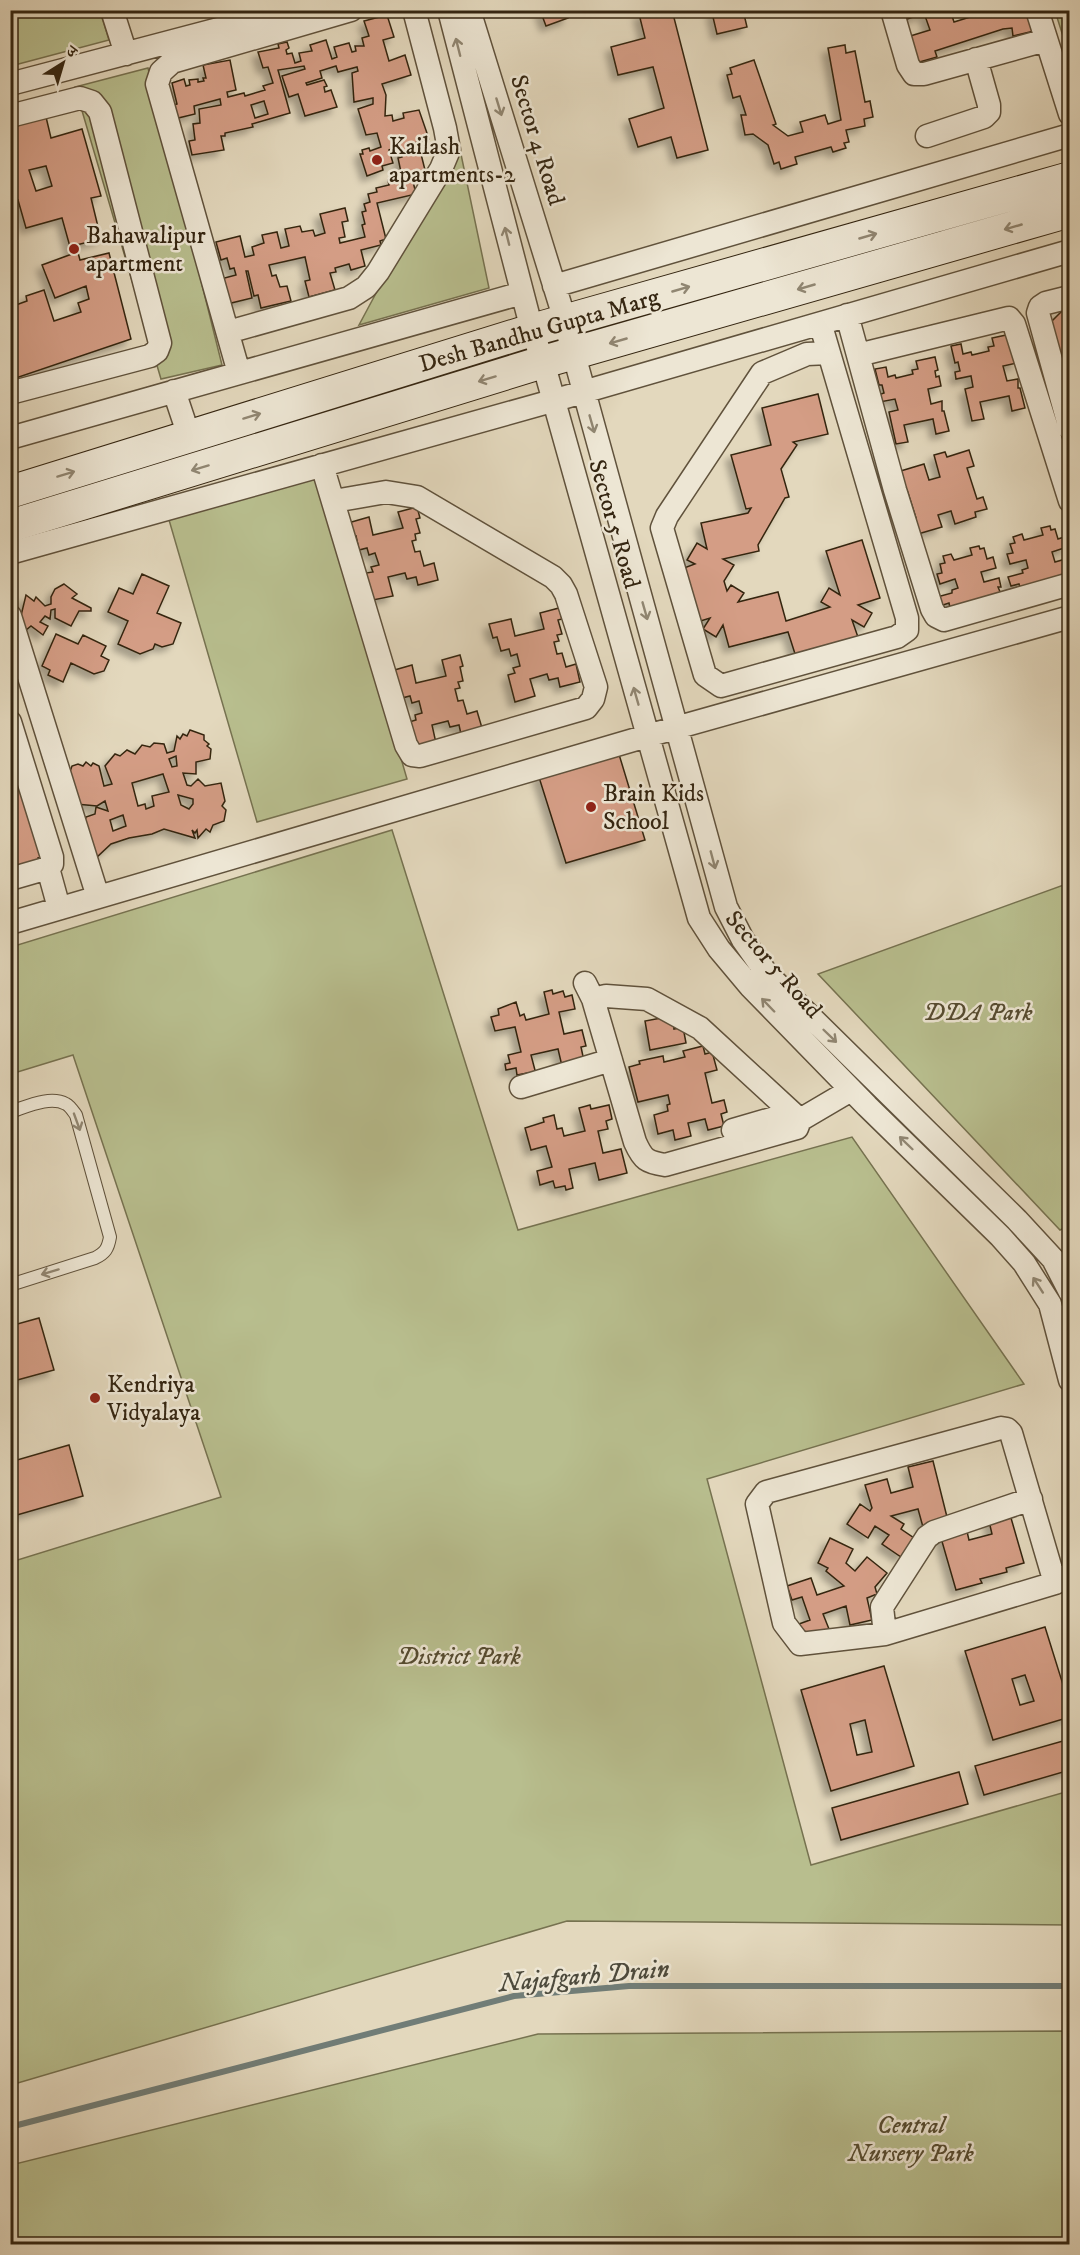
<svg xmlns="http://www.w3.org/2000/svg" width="1080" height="2255" viewBox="0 0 1080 2255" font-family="'IM FELL DW Pica','Noto Serif Devanagari',serif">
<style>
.green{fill:#b8be8e;stroke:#767250;stroke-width:1.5}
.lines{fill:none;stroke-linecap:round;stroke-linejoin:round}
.stream{stroke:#717d77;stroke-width:6}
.building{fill:#d49d85;stroke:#342511;stroke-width:1.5;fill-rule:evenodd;filter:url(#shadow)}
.lane-casing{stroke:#60523c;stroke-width:14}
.street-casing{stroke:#60523c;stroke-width:25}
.secondary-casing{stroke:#342511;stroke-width:34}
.lane{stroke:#ede6d4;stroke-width:12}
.street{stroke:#ede6d4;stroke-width:22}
.secondary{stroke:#ede6d4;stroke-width:32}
.oneway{stroke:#908672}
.poi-dot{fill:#8f2418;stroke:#ede6d4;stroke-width:2}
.labels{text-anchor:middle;stroke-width:5;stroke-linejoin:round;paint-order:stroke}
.street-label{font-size:24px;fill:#342511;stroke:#ede6d4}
.poi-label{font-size:24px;fill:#342511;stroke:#ede6d4;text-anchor:start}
.park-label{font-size:24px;font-style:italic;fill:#554b30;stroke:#ede6d4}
.water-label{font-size:26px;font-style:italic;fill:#4d4a3c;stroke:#ede6d4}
</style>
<defs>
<filter id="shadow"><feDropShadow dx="-5.5" dy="5.5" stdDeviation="3" flood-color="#0004"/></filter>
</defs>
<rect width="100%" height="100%" fill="#e3d8bd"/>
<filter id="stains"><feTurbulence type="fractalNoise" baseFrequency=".00333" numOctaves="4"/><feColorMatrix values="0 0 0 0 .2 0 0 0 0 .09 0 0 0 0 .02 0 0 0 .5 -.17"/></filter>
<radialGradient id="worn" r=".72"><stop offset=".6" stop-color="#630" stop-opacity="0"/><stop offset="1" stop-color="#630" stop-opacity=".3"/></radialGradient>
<path class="green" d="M11 10 100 11 109 40 11 66Z
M1055 11H1069V55Z
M148 68 222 365 161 379 75 87Z
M458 140 489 288 359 325Z
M317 470 407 779 257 822 167 513Z
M392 830 518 1230 852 1137 1024 1384 707 1479 811 1865 1069 1791V1925L567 1921 11 2085V1562L221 1497 73 1055 11 1074V947Z
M1069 883 1070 1225 1060 1230 818 974Z
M1069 2031V2244H11V2165L538 2034Z"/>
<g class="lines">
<path class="stream" d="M10 2127 514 1996 629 1986H1070"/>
</g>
<path class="building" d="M540 10H566L568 18 546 26Z
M654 10H672L708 150 677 158 671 137 638 147 629 119 664 108 653 67 618 75 611 47 645 38 639 14Z
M714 10H743L747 27 717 34 712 13Z
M894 10H950L954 22 983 13 982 10H1029L1034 31 1013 36 1012 28 1003 29 935 51 937 57 916 63 907 37 930 30 924 13 899 22Z
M387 15 394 37 383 40 389 61 405 55 411 75 382 84 386 95 385 116 392 115 393 121 404 118 403 113 419 110 429 139 414 143 417 155 421 154 425 170 411 173 416 194 377 203 386 239 380 241 381 245 361 250 365 266 351 270 349 264 335 268 336 272 330 273 335 290 309 297 305 281 310 280 305 257 269 265 272 276 276 275 280 287 287 286 291 301 261 308 258 295 254 296 248 271H246L252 298 227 304 217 280 236 275 234 268 230 269 227 258 221 260 216 242 240 236 245 257 254 255 252 247 264 243 262 235 277 232 281 248 289 246 285 229 300 226 302 232 313 230 315 236 325 233 320 214 345 208 348 221 342 222 345 237 339 238 340 243 365 237 362 225 365 224 362 212 366 211 364 204 370 202 368 194 377 192 376 188 389 185 388 180 402 177 398 158 402 157 399 146 389 150 393 163 382 166 383 170 367 176 360 154H363L362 150 369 148 370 151 381 147 377 133 366 135 358 109 373 104V98L354 102 352 73 358 71 357 67 338 72 336 66 320 71 322 78 306 83 307 85 324 80 327 86 324 87 325 92 331 90 337 107 305 116 298 94 289 97 282 76 305 69 304 66 278 70 290 113 252 124 253 127 225 133V136H221L224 150 192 155 189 141 195 140 193 124 200 123 199 109 221 105 220 99 194 106 195 114 174 119 171 106 177 104 172 83 184 79 186 86 190 85 189 80 198 79V82L204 81 203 78H206L203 65 230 60 236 90 227 92 228 97 244 93 245 96 265 90 263 86 273 83 268 67 263 68 258 52 279 48 278 44 287 42 289 48 286 50 287 54 292 53 295 63 301 61 299 53 312 51 310 45 326 40 332 59 337 57 334 47 349 43 352 52 356 51 355 46H364L362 38 369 36 364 21ZM264 101 268 114 255 118 251 105Z
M845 45 846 53 855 51 865 102 870 101 873 117 864 119 865 126 846 130 849 142 844 143 846 148 833 152 831 147 795 157 797 164 781 169 779 162 774 164 768 145 753 134 745 135 741 115H746L740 96 733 98 727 75 732 74 730 68 754 60 776 124 773 125 788 136 803 132 800 122 825 115 828 124 841 120 828 48Z
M46 117 51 138 82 129 101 196 91 198 101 239 76 245 80 260 109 253 131 339 10 380V301L13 306 27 301 26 296 44 290 54 321 81 312 78 303 89 299 86 286 55 298 42 265 72 254 62 218 26 228 18 200 10 202V125ZM46 166 52 186 36 191 29 170Z
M1063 310 1070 314V391L1056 366 1062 354 1049 345 1045 328Z
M1011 334 1017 363 1003 366 1007 381 1018 379V388H1020L1025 408 1012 411 1009 396 980 402 984 419 972 421 965 389 973 387 971 376 956 379 955 372 960 371 958 362 955 363 951 346 961 344 963 354 971 352 972 355 989 351 988 347 994 346 992 338Z
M935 357 938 370 935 371 936 377 939 376 941 386 928 389 931 404 942 401V411H944L949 431 936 434 933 419 904 425 908 442 896 444 889 412 898 410 895 399 880 402 878 395 884 393 882 385H879L875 369 886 367 888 377 895 375 896 378 913 374 912 370 918 369 916 361Z
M818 394 828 434 793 442 797 445 781 469 789 497 785 498 758 545 759 551 723 559 734 565 724 581 727 591 731 585 744 593 738 602 778 592 786 621 830 607 821 602 829 588 840 595 826 551 862 540 880 598 858 605 872 613 864 627 852 620 859 640 797 660 788 632 729 647 723 625 716 637 703 629 710 618 694 623 676 571 695 564 687 560 697 543 707 549 701 523 748 513 751 508 746 509 731 455 771 445 762 408Z
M969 450 974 466 967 468 977 499 983 497 987 509 975 512 976 517 955 524 951 511 938 515 942 527 911 536 907 521 916 518 907 490 900 492 894 473 924 464 929 480 940 477 934 455 945 452 947 457Z
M417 507 420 518 416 519 420 533 415 534 416 540 412 541 415 552 420 551 424 566 434 563 438 580 418 585 416 577 407 579 405 573 388 577 393 596 373 600 366 573 373 572 371 567 379 565 375 553 369 555 367 548 359 550 356 536 351 537 348 523 369 517 373 535 403 528 398 512Z
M1050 526 1051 530 1055 529 1058 539 1064 537 1067 547 1052 552 1055 562 1069 558 1070 575 1022 593 1019 584 1011 586 1008 577 1023 573 1022 570 1028 568 1026 560 1010 564 1007 554 1013 553 1010 544 1015 543 1013 537 1022 534 1024 540 1043 535 1041 528Z
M979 546 980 549 984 548 987 559 993 557 996 568 981 572 984 582 999 578 1001 587H998L1001 594 951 612 949 603 940 606 937 597 952 593V590L958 588 955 579 940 584 937 574 942 573 940 564 945 563 943 556 951 554 954 560 972 555 970 548Z
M142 574 169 586 157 613 181 623 173 644 162 647 155 644 153 649 140 654 118 644 128 621 108 612 119 588 133 594Z
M64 584 77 594 72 598 91 608V611H79L71 626 55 618V609L51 610 50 619 45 616 40 622 48 626 43 635 31 626 26 630 19 624 26 595 34 601 36 597 45 606 51 604V597L55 589Z
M559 608 562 619 558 620 562 634 557 635 559 641 554 642 557 654 562 653 566 667 576 664 580 682 560 687 558 678 549 680 547 674 530 679 535 696 515 702 508 675 515 673 513 668 520 666 517 654 511 656 509 649 501 651 497 637 493 638 489 624 511 619 515 636 544 629 540 613Z
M56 634 78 644 83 635 106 646 101 656 109 660 104 671 94 674 71 663 63 682 48 675 50 670 42 666Z
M460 655 463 666 460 667 463 681 458 682 460 688 455 689 458 701 463 700 467 714 477 711 482 728 461 734 459 725 450 727 448 721 432 725 436 743 416 749 409 722 416 720 415 715 422 713 419 701 412 703 410 696 402 698 391 671 412 665 416 683 446 676 442 660Z
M190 730 204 735V740L209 744 207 746 211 749 210 759 196 762V774L183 773 187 785 191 786 198 779 205 786 221 783 225 801 222 806 226 810 224 821 213 825 210 832 206 829 198 838 197 830 195 833 192 830 195 838 164 829 152 834 129 838 111 844 97 857 81 833 86 817 95 814 96 807 108 811 105 801 97 806 76 804 68 777 72 766 78 764 83 766 86 762 91 766 93 763 99 766 104 786 112 784 105 766 115 754 120 756 127 750 135 754 142 745 150 747 154 743 164 744 167 753 174 751 177 736 180 739 183 734 187 736ZM176 756 177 766 172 767 169 759ZM163 774 169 792 152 796 154 806 146 809 145 804 138 806 132 783ZM178 795 193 799V804L189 809 181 805ZM123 815 126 826 113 831 110 820Z
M618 751 645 840 566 863 538 774Z
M10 757 46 856 38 858 39 860 10 869Z
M552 990 553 994 563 991 565 997 572 995 575 1009 559 1012 564 1034 582 1030 586 1046 581 1047 584 1061 562 1066 558 1049 531 1055 536 1074 528 1076V1073L517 1075 516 1068 506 1070 505 1064 510 1063 508 1055 521 1052 515 1027 495 1031 491 1017 499 1015 498 1009 516 1002 520 1016 524 1014 526 1020 549 1014 544 992Z
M672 1016 674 1029 683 1027 686 1043 650 1050 645 1021Z
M710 1044 717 1070 705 1073 712 1103 724 1100 727 1112 721 1114 724 1126 708 1130 705 1119 688 1123 691 1136 675 1140 673 1130 658 1134 654 1115 668 1111 667 1105 670 1104 668 1095 638 1102 629 1067 640 1064 639 1061 663 1056 664 1062 685 1057 683 1051 703 1046 705 1054 709 1053 707 1045Z
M590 1105 591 1109 609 1105 612 1119 606 1121 608 1129 598 1131 603 1153 621 1149 627 1173 599 1180 595 1163 569 1169 573 1188 566 1190 565 1186 555 1188 553 1181 540 1185 537 1171 552 1167 546 1146 531 1150 525 1128 544 1122 543 1118 554 1115 557 1129 562 1128 564 1136 585 1131 579 1108Z
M39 1318 54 1370 10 1382V1326Z
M69 1445 83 1496 10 1517V1462Z
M933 1461 948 1521 923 1527 918 1509 891 1516 904 1524 901 1529 914 1538 901 1557 882 1544 889 1535 875 1526 868 1538 847 1524 860 1504 870 1511 872 1508 865 1485 887 1479 891 1493 913 1487 908 1467Z
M1009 1511 1024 1563 1006 1568 1007 1572 980 1579 982 1583 956 1590 939 1531 965 1523 969 1540 992 1534 988 1517Z
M830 1538 853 1549 846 1563 855 1571 867 1557 887 1573 875 1587 877 1594 867 1598 872 1620 850 1625 846 1606 823 1614 829 1629 804 1638 799 1624 810 1620 802 1597 792 1600 787 1586 811 1578 817 1595 844 1586 826 1571 828 1568 818 1563Z
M1045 1627 1070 1707V1717L993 1740 965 1651ZM1025 1675 1034 1701 1020 1705 1012 1679Z
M884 1666 914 1766 831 1791 801 1690ZM865 1720 872 1752 857 1755 850 1724Z
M1070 1739V1770L984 1795 975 1766Z
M959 1772 968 1804 841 1840 832 1808Z"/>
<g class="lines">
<defs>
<path id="lane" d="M10 1112C26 1107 50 1095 66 1104 70 1106 73 1111 76 1115L110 1237C108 1249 105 1253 95 1258L10 1285"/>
<path id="street" d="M112 10 126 54
M449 10 532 330 543 362 699 918 719 949 750 986 867 1106 1000 1236 1024 1263 1050 1304 1070 1380
M469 10 560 304 726 907 743 940 767 974 1017 1220 1053 1259 1070 1292
M892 10 908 65 914 74H924L1046 40
M1037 10 1070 114
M10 84 291 10
M10 116 80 98 92 102 100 112 160 343 157 351 150 356 10 393
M927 136 984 117 989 112V105L976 59
M554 286 1070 135
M1070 297 1046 303 1040 307 1038 313 1070 429
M847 315 895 490 932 609 936 616 944 620 1070 584
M820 324 824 336 907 618V630L897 637 721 686 705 675 662 528 667 516 762 373 807 354 829 353
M228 332 349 298 366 287 378 272 441 169 449 150 445 128 414 10
M858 355 1009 318 1014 324 1070 501
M239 373 157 84 161 72 172 62 351 10
M174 391 189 436
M10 438 522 293
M322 465 406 745 412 755 420 756 586 708 593 699 596 687 566 594 561 585 553 577 417 497 386 492 334 501
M10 553 552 401 1070 251
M10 616 98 897
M10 722 52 857V864L48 868 10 879
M48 868 59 908
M10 923 647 736 1070 617
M585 983 593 999 635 1142C643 1160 647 1162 665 1165L797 1128 800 1120 851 1090
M593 999 606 996 647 999 700 1028 800 1120
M521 1087 611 1060
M733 1130 792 1113
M1055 1583 1011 1433 1007 1429 1001 1428 766 1492 757 1504 784 1623 800 1644 885 1634 1055 1583 1070 1574
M885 1634 882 1607 927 1537 934 1532 1031 1499"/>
<path id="secondary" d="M10 492 532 330 1070 178
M10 526 543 362 1070 211"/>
</defs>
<use href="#lane" class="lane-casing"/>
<use href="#street" class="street-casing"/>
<use href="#secondary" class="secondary-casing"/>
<use href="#lane" class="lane"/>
<use href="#street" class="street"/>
<use href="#secondary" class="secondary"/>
</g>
<defs><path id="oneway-shaft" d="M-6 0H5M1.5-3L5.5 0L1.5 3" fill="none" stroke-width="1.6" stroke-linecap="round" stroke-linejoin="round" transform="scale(1.5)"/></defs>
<g class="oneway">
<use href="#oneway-shaft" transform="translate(458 47) rotate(-104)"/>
<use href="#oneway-shaft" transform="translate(499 107) rotate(73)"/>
<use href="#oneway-shaft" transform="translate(1013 227) rotate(164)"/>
<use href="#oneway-shaft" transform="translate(507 236) rotate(-104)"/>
<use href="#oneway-shaft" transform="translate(868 236) rotate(-16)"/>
<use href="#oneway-shaft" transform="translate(806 287) rotate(164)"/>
<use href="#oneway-shaft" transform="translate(681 289) rotate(-16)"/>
<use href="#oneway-shaft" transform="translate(618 341) rotate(164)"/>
<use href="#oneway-shaft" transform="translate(487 379) rotate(163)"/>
<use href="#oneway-shaft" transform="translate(252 416) rotate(-17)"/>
<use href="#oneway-shaft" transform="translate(592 424) rotate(74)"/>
<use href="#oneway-shaft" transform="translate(200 468) rotate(163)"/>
<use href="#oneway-shaft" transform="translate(66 474) rotate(-17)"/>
<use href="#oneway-shaft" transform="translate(645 611) rotate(74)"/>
<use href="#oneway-shaft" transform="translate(636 696) rotate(-106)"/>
<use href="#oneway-shaft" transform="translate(713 860) rotate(75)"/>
<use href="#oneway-shaft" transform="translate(768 1005) rotate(-134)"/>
<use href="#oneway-shaft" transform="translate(830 1036) rotate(44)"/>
<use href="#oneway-shaft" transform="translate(77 1122) rotate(70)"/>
<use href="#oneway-shaft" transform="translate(906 1143) rotate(-136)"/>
<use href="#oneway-shaft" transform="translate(50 1272) rotate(163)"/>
<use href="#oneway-shaft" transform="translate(1038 1285) rotate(-123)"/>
</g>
<g class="poi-dot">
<circle cx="377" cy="160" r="6"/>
<circle cx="74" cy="249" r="6"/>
<circle cx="591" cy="807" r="6"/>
<circle cx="95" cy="1398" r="6"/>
</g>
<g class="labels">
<g class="street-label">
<text transform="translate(538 140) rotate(73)" y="8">Sector 4 Road</text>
<text transform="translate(539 330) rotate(-16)" y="8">Desh Bandhu Gupta Marg</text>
<text transform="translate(615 524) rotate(74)" y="8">Sector 5 Road</text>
<text transform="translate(774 964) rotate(49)" y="8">Sector 5 Road</text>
</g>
<g class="poi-label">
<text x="389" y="154">Kailash<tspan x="389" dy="28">apartments-2</tspan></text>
<text x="86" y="243">Bahawalipur<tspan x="86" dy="28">apartment</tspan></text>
<text x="603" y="801">Brain Kids<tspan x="603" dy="28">School</tspan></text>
<text x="107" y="1392">Kendriya<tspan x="107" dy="28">Vidyalaya</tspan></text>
</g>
<g class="park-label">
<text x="978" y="1020">DDA Park</text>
<text x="459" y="1664">District Park</text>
<text x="911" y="2133">Central<tspan x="911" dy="28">Nursery Park</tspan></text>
</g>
<g class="water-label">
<text transform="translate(584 1975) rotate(-5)" y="9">Najafgarh Drain</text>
</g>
</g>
<rect width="1080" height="2255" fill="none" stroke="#e3d8bd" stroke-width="36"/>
<rect x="12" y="12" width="1056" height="2231" fill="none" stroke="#342511" stroke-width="3"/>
<rect x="18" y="18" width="1044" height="2219" fill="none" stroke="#342511" stroke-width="1.5"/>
<g transform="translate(63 63) rotate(37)" stroke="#ede6d4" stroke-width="4.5" paint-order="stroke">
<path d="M0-4.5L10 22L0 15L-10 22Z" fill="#342511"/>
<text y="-9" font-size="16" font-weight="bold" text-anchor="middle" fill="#342511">उ</text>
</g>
<rect width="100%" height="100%" filter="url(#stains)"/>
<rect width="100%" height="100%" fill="url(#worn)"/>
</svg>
